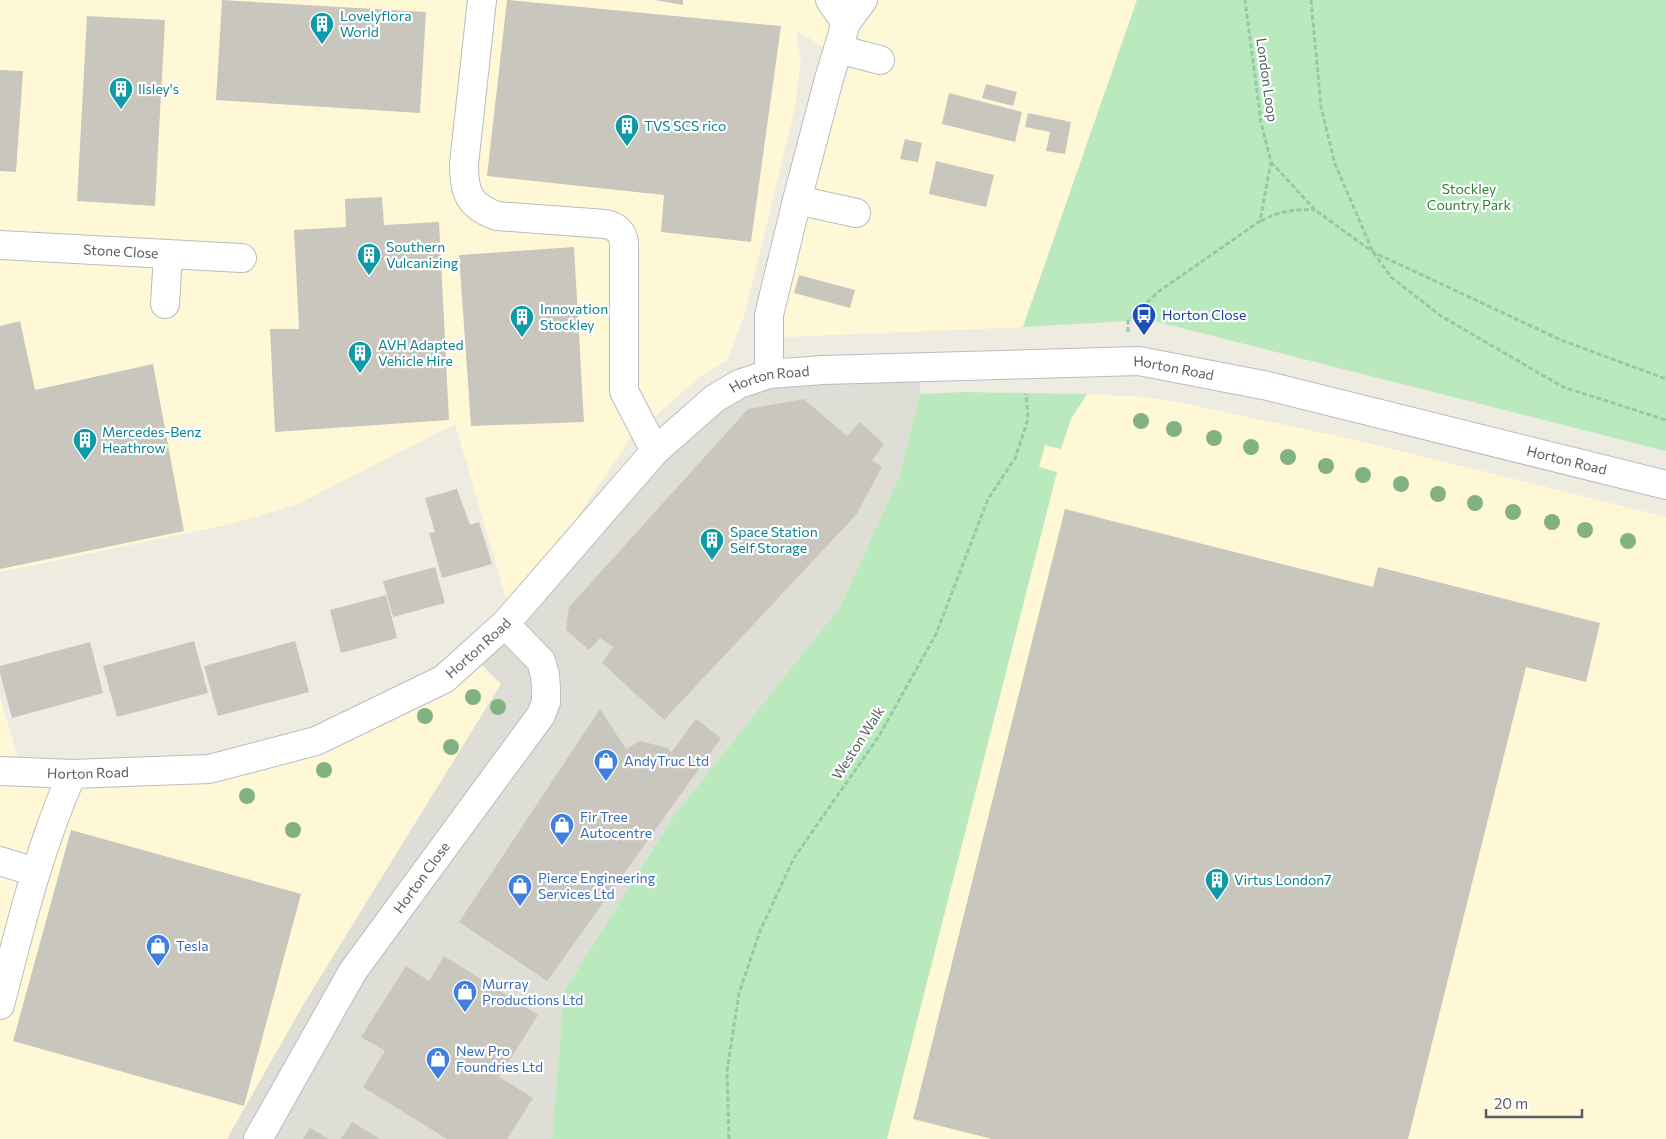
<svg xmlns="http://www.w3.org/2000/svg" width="1666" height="1139" viewBox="0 0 1666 1139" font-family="Commissioner,sans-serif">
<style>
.commercial{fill:#fff8d6}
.industrial{fill:#dfded6}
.green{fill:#bbe9be}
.building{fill:#c9c6be}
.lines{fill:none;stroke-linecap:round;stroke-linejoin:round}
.minor-casing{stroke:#b9bcc2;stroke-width:30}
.path{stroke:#94caa6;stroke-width:3;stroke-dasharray:5 2.5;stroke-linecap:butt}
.minor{stroke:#fff;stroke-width:28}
.tree{fill:#83b282}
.labels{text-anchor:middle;stroke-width:4.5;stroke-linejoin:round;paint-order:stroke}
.culture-label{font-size:14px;fill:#0d838f;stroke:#fff;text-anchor:start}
.street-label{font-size:14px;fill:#5a5e64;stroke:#fff}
.park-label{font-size:14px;fill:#2b8235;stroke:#fff}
.transit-label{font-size:14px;fill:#164399;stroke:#fff;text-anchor:start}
.shop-label{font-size:14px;fill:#366cbe;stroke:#fff;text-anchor:start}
</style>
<rect width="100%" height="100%" fill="#eeece1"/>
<path class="commercial" d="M0 0H1137L1023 327 787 337 777 325 833 112 850 64 796 30 801 62 794 111 745 313 727 360 698 378 630 439 530 588 510 612 455 424 296 505 231 524 0 572Z
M1087 394 1141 397 1173 401 1369 443 1666 517V1139H887L1057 472 1039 467 1045 445 1061 449 1071 419Z
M476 659 501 684 305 1002 227 1139H0V786L56 788 204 781Z
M0 698 22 771 0 770Z"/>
<path class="industrial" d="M920 372V394L899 477 840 607 675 814 564 991 552 1139H227L305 1002 501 684 476 659 662 459 722 404 763 381Z"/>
<path class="green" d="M1137 0H1666V451L1158 322 1128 321 1023 327Z
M963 392 1087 394 1071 419 1061 449 1045 445 1039 467 1057 472 887 1139H552L564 991 675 814 840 607 899 477 920 394Z"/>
<path class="building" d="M222 0 426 12 420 113 216 100Z
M507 0 781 26 751 242 661 232 664 195 487 176Z
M655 0H683V5Z
M87 16 165 20 155 206 77 201Z
M0 70 23 71 16 172 0 171Z
M986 84 1017 92 1013 106 982 98Z
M949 93 1022 112 1015 142 942 124Z
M1028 113 1071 122 1065 154 1046 151 1050 132 1025 127Z
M905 139 922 143 918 162 900 159Z
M936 161 994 175 986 207 929 194Z
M382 197 384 225 439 222 449 420 275 432 270 329H299L294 230 346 227 345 199Z
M574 247 584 422 471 426 459 255Z
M799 275 855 290 850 308 794 293Z
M20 321 35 390 153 364 184 531 0 569V326Z
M804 399 847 436 860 422 884 444 872 460 882 467 856 515 664 720 602 663 613 647 600 638 589 650 566 630 569 607 748 409Z
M457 489 470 525 479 522 492 564 442 578 429 533 435 532 425 498Z
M1065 509 1373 587 1378 567 1600 623 1586 682 1526 667 1408 1139H992L913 1119Z
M435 567 445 603 393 617 383 581Z
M386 595 397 638 341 653 330 610Z
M194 641 208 693 117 717 103 666Z
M295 641 309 692 218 716 204 666Z
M90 642 103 693 12 718 0 673V666Z
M600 709 626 749 640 741 668 748 671 753 696 719 721 738 547 981 459 922Z
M71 830 301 894 244 1106 13 1041Z
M444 956 538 1015 499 1077 533 1098 507 1139H447L363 1087 385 1051 361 1037 406 966 429 981Z
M352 1122 380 1139H341Z
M310 1128 329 1139H303Z"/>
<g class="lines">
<defs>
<g id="minor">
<path d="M482 0 464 164C464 193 469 206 497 216L605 224C616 226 623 232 624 243V391L655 451"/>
<path d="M830 0 846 23"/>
<path d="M838 49 880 60"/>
<path d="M797 200 856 213"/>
<path id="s1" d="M0 245 242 258"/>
<path d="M165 304 168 255"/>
<path d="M769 374V315L797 200 829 79 846 23 863 0"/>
<path id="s2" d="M0 771 72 774 209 769 316 741 444 679 505 624 655 451 714 399 739 384 769 374 823 370 1139 361 1268 386 1666 485"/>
<path d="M0 861 35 872"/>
<path d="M0 1005C20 927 39 849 72 774"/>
<path id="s3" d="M258 1139 353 971 541 715 546 702V688L545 675 541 661 505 624"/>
</g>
</defs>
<use href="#minor" class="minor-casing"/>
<path class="path" d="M1311 0 1321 107 1335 164 1373 252 1391 277 1441 316 1563 387 1666 420
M1271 162 1315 210 1373 252 1561 340 1666 379
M1261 221C1279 211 1294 209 1315 210
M1128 332V321L1158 292 1260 221 1271 162 1261 122 1245 0
M729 1139 727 1071 739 993 760 931 794 858 879 736 936 634 988 499 1015 458 1028 419 1026 394"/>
<use href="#minor" class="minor"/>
</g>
<g class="tree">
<circle cx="1141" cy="421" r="8"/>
<circle cx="1174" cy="429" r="8"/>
<circle cx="1214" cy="438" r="8"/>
<circle cx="1251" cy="447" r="8"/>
<circle cx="1288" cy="457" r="8"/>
<circle cx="1326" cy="466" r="8"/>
<circle cx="1363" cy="475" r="8"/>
<circle cx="1401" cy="484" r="8"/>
<circle cx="1438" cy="494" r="8"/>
<circle cx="1475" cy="503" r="8"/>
<circle cx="1513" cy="512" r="8"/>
<circle cx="1552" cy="522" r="8"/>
<circle cx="1585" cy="530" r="8"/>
<circle cx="1628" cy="541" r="8"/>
<circle cx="473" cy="697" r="8"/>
<circle cx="498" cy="707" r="8"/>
<circle cx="425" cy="716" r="8"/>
<circle cx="451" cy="747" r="8"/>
<circle cx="324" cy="770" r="8"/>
<circle cx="247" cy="796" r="8"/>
<circle cx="293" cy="830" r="8"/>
</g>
<defs>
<symbol id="building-pin" viewBox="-11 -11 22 30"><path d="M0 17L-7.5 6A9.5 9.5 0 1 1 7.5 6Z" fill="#0f9aa8" stroke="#fff"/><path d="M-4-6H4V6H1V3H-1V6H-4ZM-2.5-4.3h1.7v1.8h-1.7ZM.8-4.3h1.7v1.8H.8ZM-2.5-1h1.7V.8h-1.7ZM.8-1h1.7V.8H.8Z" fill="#fff"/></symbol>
<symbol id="bus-pin" viewBox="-11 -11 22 30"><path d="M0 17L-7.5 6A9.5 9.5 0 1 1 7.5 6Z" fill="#1a4fb4" stroke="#fff"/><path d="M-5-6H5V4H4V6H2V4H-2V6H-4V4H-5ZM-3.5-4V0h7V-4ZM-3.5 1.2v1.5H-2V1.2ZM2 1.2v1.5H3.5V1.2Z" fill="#fff"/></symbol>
<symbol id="shop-pin" viewBox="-11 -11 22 30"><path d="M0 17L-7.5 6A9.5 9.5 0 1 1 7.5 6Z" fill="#3f7fe0" stroke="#fff"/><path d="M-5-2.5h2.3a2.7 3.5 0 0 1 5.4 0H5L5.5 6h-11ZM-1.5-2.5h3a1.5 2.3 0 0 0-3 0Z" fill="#fff"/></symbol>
</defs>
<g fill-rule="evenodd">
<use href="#building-pin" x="308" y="10" width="28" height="38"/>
<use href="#building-pin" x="107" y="75" width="28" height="38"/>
<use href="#building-pin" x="613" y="112" width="28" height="38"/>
<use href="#building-pin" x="355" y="241" width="28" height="38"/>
<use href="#bus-pin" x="1130" y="301" width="28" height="38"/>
<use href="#building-pin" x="508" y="303" width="28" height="38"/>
<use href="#building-pin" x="346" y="339" width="28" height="38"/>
<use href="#building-pin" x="71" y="426" width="28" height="38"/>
<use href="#building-pin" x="698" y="526" width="28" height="38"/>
<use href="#shop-pin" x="592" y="747" width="28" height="38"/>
<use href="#shop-pin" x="548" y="811" width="28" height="38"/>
<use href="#building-pin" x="1203" y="866" width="28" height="38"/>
<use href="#shop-pin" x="506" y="872" width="28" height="38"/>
<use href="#shop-pin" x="144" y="932" width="28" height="38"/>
<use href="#shop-pin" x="451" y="978" width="28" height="38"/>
<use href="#shop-pin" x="424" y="1045" width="28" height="38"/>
</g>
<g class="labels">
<g class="culture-label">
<text x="340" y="21">Lovelyflora<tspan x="340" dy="16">World</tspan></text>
<text x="138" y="94">Ilsley's</text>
<text x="644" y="131">TVS SCS rico</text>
<text x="386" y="252">Southern<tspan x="386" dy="16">Vulcanizing</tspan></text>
<text x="540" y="314">Innovation<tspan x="540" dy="16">Stockley</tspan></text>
<text x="378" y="350">AVH Adapted<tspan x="378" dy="16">Vehicle Hire</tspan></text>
<text x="102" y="437">Mercedes-Benz<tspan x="102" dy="16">Heathrow</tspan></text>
<text x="730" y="537">Space Station<tspan x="730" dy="16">Self Storage</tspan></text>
<text x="1234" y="885">Virtus London7</text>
</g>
<g class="street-label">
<text transform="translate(1267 80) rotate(82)" y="5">London Loop</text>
<text dy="5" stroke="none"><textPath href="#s1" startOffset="121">Stone Close</textPath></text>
<text dy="5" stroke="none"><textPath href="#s2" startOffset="1318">Horton Road</textPath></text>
<text dy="5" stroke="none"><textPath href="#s2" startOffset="912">Horton Road</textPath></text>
<text dy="5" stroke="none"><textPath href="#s2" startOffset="1722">Horton Road</textPath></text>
<text dy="5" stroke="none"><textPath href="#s2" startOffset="508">Horton Road</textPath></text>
<text transform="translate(858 743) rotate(-57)" y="5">Weston Walk</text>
<text dy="5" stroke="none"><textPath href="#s2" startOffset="88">Horton Road</textPath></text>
<text dy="5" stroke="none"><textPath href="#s3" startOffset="309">Horton Close</textPath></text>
</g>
<g class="park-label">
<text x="1469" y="194">Stockley<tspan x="1469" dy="16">Country Park</tspan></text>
</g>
<g class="transit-label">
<text x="1162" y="320">Horton Close</text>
</g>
<g class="shop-label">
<text x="624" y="766">AndyTruc Ltd</text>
<text x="580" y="822">Fir Tree<tspan x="580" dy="16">Autocentre</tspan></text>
<text x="538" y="883">Pierce Engineering<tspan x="538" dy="16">Services Ltd</tspan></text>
<text x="176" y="951">Tesla</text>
<text x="482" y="989">Murray<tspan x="482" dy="16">Productions Ltd</tspan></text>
<text x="456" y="1056">New Pro<tspan x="456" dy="16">Foundries Ltd</tspan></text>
</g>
</g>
<path d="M1486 1109v8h96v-8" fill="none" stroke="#5a5e64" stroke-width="2.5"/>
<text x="1494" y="1109" font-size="15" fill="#5a5e64" stroke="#ffffff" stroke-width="4" paint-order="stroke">20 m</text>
</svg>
